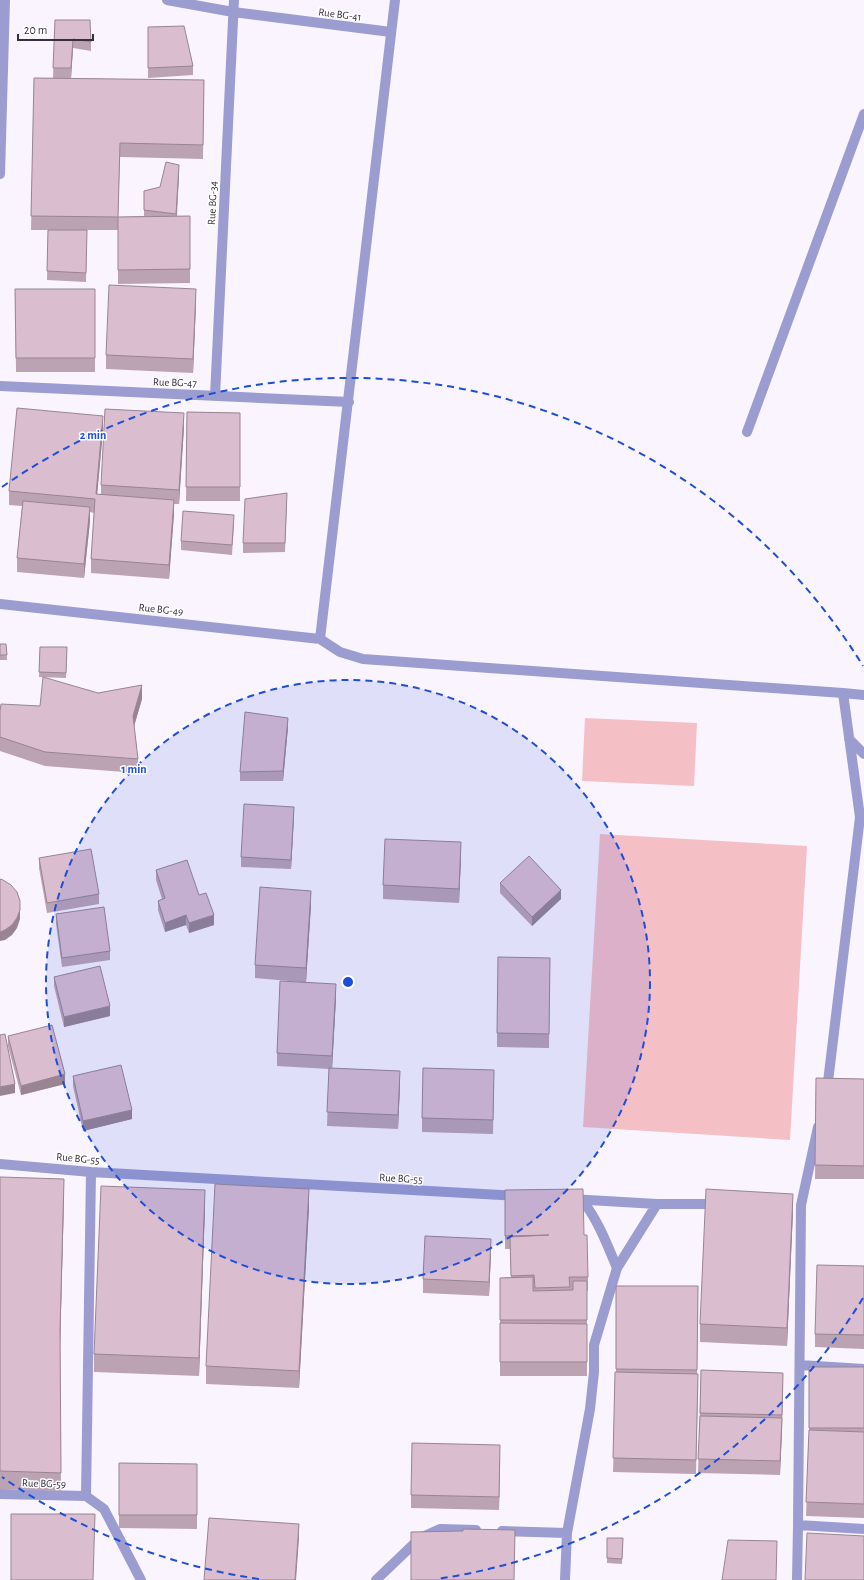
<svg xmlns="http://www.w3.org/2000/svg" width="864" height="1580" viewBox="0 0 864 1580" font-family="'Alegreya Sans',sans-serif">
<style>
.grass{fill:#f5bfc6}
.lines{fill:none;stroke-linecap:round;stroke-linejoin:round}
.minor{stroke:#9b9cd0;stroke-width:10}
.wall{fill:#bca3b3}
.shaded-wall{fill:#998492}
.building{fill:#dbbdd0;stroke:#998492}
.ring{fill:none;stroke:#1d4ed8;stroke-width:2;stroke-dasharray:7 5}
.labels{text-anchor:middle;stroke-width:3;stroke-linejoin:round;paint-order:stroke}
.street-label{font-size:11px;fill:#37303b;stroke:#fff}
.centre{fill:#1d4ed8;stroke:#fff;stroke-width:2}
.ring-label{font-size:12px;text-anchor:middle;font-weight:bold;fill:#1d4ed8;stroke:#fff;stroke-width:3;stroke-linejoin:round;paint-order:stroke}
</style>
<rect width="100%" height="100%" fill="#faf4ff"/>
<path class="grass" d="M585 718 697 723 694 786 582 781Z
M600 834 807 846 790 1140 583 1127Z"/>
<g class="lines">
<path class="minor" d="M167 0 233 12 391 32
M0 174 5 0
M0 386 349 402
M215 396 234 0
M747 432 864 114
M0 604 320 639 340 652 363 659 843 693 860 817 827 1090
M320 639 395 0
M843 693 864 695
M849 739 864 754
M0 1164 91 1172 517 1196
M571 1199 657 1204H719
M582 1200C598 1220 607 1244 617 1268
M800 1365 864 1369
M0 1494 86 1496
M86 1496 91 1172
M86 1496 104 1509 141 1580
M798 1525 864 1529
M502 1531 567 1533 590 1409 594 1372V1345L617 1268 657 1204
M376 1580 420 1538 440 1529 476 1530
M565 1580 567 1533
M797 1580 798 1525 801 1205 818 1127"/>
</g>
<path class="wall" d="M55 20 91 42V51L73 48 71 78H53Z
M148 27 193 66V75L148 78Z
M34 78 204 80 203 159 120 157 118 217 144 216V191L160 187 179 175 177 216H190V283L118 284V230H87L86 282 47 280 48 230H56H31Z
M15 289H95V372H16Z
M196 303 193 373 106 369V355Z
M187 412 240 413V501H186Z
M184 427 179 504H174V514L169 579 91 573V559L94 513 90 512V521L84 578 17 572V558L22 506 9 505V491L103 430 97 494H101V485Z
M287 502 285 552 243 553V543Z
M234 524 232 555 181 550V541Z
M0 644H6L7 660H0Z
M40 647H67L66 678 39 677Z
M98 693 142 699 134 726 138 759V773L45 766 0 751V711L40 706Z
M288 727 283 781H240V772Z
M294 816 291 869 241 867V857Z
M461 856 459 903 383 899V885Z
M39 858 99 894V904L47 913 39 868Z
M156 870 199 895 214 925 189 933 186 925 165 932 158 910V901L162 899 156 880Z
M500 883 561 899 532 926 500 893Z
M311 905 306 982 336 998 332 1068 400 1084 398 1129 327 1126 329 1069 277 1066V1053L301 982 255 978V965Z
M56 914 110 951V960L62 967 56 924Z
M550 972 549 1048 497 1047V1033Z
M54 977 110 1016 64 1027 54 986Z
M8 1036 65 1084 21 1095 8 1046Z
M73 1076 132 1119 83 1131 73 1086Z
M816 1078 864 1079V1179H815Z
M494 1084 493 1134 422 1132V1118Z
M0 1177 64 1197 60 1345 61 1491 0 1489Z
M505 1190 584 1235 588 1277V1291H587V1376H500V1278L511 1277 510 1249H505Z
M205 1207 199 1376 94 1372V1354Z
M309 1207 299 1388 206 1384V1366Z
M793 1211 787 1346 700 1342V1324Z
M491 1253 489 1296 423 1293V1279Z
M864 1266V1349L815 1347V1334Z
M616 1286H698L697 1374 698 1388 696 1474 613 1472 616 1372Z
M809 1367H864V1518L806 1516 809 1434Z
M701 1370 783 1386 780 1475 698 1473Z
M500 1459 499 1510 411 1508V1495Z
M119 1463 197 1464V1529L119 1528Z
M607 1538H623L622 1564 607 1563Z"/>
<path class="shaded-wall" d="M73 39V48L71 78V68Z
M179 165V175L176 223V214Z
M196 289V303L193 373V359Z
M184 413V427L179 504V490Z
M103 416V430L96 508V494Z
M174 500V514L169 579V565Z
M90 507V521L84 578V564Z
M142 685V699L133 730V716Z
M288 718V727L283 781V771Z
M294 807V816L291 869V860Z
M461 842V856L459 903V889Z
M561 890V899L532 926V917Z
M311 891V905L306 982V968Z
M20 901V919L17 928 12 935 5 940 0 941V932Z
M186 915V925L165 932V923Z
M214 915V925L189 933V923Z
M336 984V998L332 1070V1056Z
M110 1006V1016L64 1027V1017Z
M400 1071V1084L398 1129V1115Z
M65 1074V1084L21 1095V1086Z
M15 1084V1093L0 1096V1087Z
M132 1110V1119L83 1131V1121Z
M64 1179V1197L60 1349V1331Z
M309 1189V1207L299 1388V1371Z
M205 1190V1207L199 1376V1358Z
M793 1194V1211L787 1346V1328Z
M491 1239V1253L489 1296V1282Z
M783 1373 782 1432 780 1475V1461Z
M500 1445V1459L499 1510V1497Z
M299 1524V1538L296 1580H295Z"/>
<path class="building" d="M55 20H90L91 42 73 39 71 68H53Z
M184 26 193 66 148 68V27Z
M34 78 204 80 203 145 120 143 118 217 31 216Z
M166 162 179 165 176 214 144 210V191L160 187Z
M190 216V269L118 270V217Z
M48 230H87L86 273 47 271Z
M109 285 196 289 193 359 106 355Z
M15 289H95V358H16Z
M17 408 103 416 96 494 174 500 169 565 91 559 95 499 9 491Z
M105 409 184 413 179 490 101 485Z
M187 412 240 413V487H186Z
M287 493 285 543H243L245 499Z
M23 501 90 507 84 564 17 558Z
M183 511 234 515 232 545 181 541Z
M0 644H6L7 655H0Z
M40 647H67L66 673 39 672Z
M43 677 98 693 142 685 133 716 138 759 45 752 0 737V711L1 704 40 706Z
M245 712 288 718 283 771 240 772Z
M244 804 294 807 291 860 241 857Z
M385 839 461 842 459 889 383 885Z
M91 849 99 894 47 903 39 858Z
M529 856 561 890 532 917 500 883Z
M187 860 199 895 206 893 214 915 189 923 186 915 165 923 158 901 165 898 156 870Z
M0 879 3 880 11 885 17 892 20 901V910L17 918 12 925 5 930 0 932Z
M260 887 311 891 306 968 255 965Z
M104 907 110 951 62 958 56 914Z
M498 957 550 958 549 1034 497 1033Z
M100 966 110 1006 64 1017 54 977Z
M280 981 336 984 332 1056 277 1053Z
M52 1025 65 1074 21 1086 8 1036Z
M5 1034 15 1084 0 1087V1035Z
M121 1065 132 1110 83 1121 73 1076Z
M329 1068 400 1071 398 1115 327 1112Z
M423 1068 494 1070 493 1120 422 1118Z
M816 1078 864 1079V1166L815 1165Z
M0 1177 64 1179 60 1331 61 1473 0 1471Z
M215 1184 309 1189 299 1371 206 1366Z
M101 1186 205 1190 199 1358 94 1354Z
M583 1189 584 1235H587L588 1277H569L570 1287 535 1288 534 1275 511 1276 510 1237 549 1235 505 1236V1190Z
M706 1189 793 1194 787 1328 700 1324Z
M425 1236 491 1239 489 1282 423 1279Z
M817 1265 864 1266V1335L815 1334Z
M533 1277V1291L573 1290V1281H587V1320H500V1278Z
M616 1286H698L697 1370 616 1369Z
M500 1323 587 1324V1362H500Z
M809 1367H864V1428H809Z
M701 1370 783 1373 782 1415 700 1413Z
M615 1372 698 1374 696 1460 613 1458Z
M700 1416 782 1418 780 1461 698 1459Z
M809 1430 864 1432V1504L806 1502Z
M412 1443 500 1445 499 1497 411 1495Z
M119 1463 197 1464V1515H119Z
M11 1514H95L93 1580H11Z
M209 1518 299 1524 295 1580H204Z
M463 1529 515 1530 514 1580H411V1532L463 1531Z
M807 1533 864 1536V1580H805Z
M607 1538H623L622 1559 607 1558Z
M728 1540 777 1541 776 1580H722Z"/>
<circle cx="348" cy="982" r="302" fill="#1d4ed8" fill-opacity=".12"/>
<g class="ring">
<circle cx="348" cy="982" r="302"/>
<path d="M863 1298A604 604 0 0 1 437 1579M259 1579A604 604 0 0 1 2 1477M2 487A604 604 0 0 1 863 666"/>
</g>
<g class="labels">
<g class="street-label">
<text transform="translate(340 14) rotate(7)" y="4">Rue BG-41</text>
<text transform="translate(212 203) rotate(-87)" y="4">Rue BG-34</text>
<text transform="translate(175 382) rotate(2)" y="4">Rue BG-47</text>
<text transform="translate(161 609) rotate(6)" y="4">Rue BG-49</text>
<text transform="translate(78 1158) rotate(5)" y="4">Rue BG-55</text>
<text transform="translate(401 1178) rotate(3)" y="4">Rue BG-55</text>
<text transform="translate(44 1483) rotate(2)" y="4">Rue BG-59</text>
</g>
</g>
<circle cx="348" cy="982" r="6" class="centre"/>
<g class="ring-label">
<text x="93" y="439">2 min</text>
<text x="134" y="773">1 min</text>
</g>
<path d="M18 34v6h75v-6" fill="none" stroke="#37303b" stroke-width="2"/>
<text x="24" y="34" font-size="12" fill="#37303b" stroke="#ffffff" stroke-width="3" paint-order="stroke">20 m</text>
</svg>
